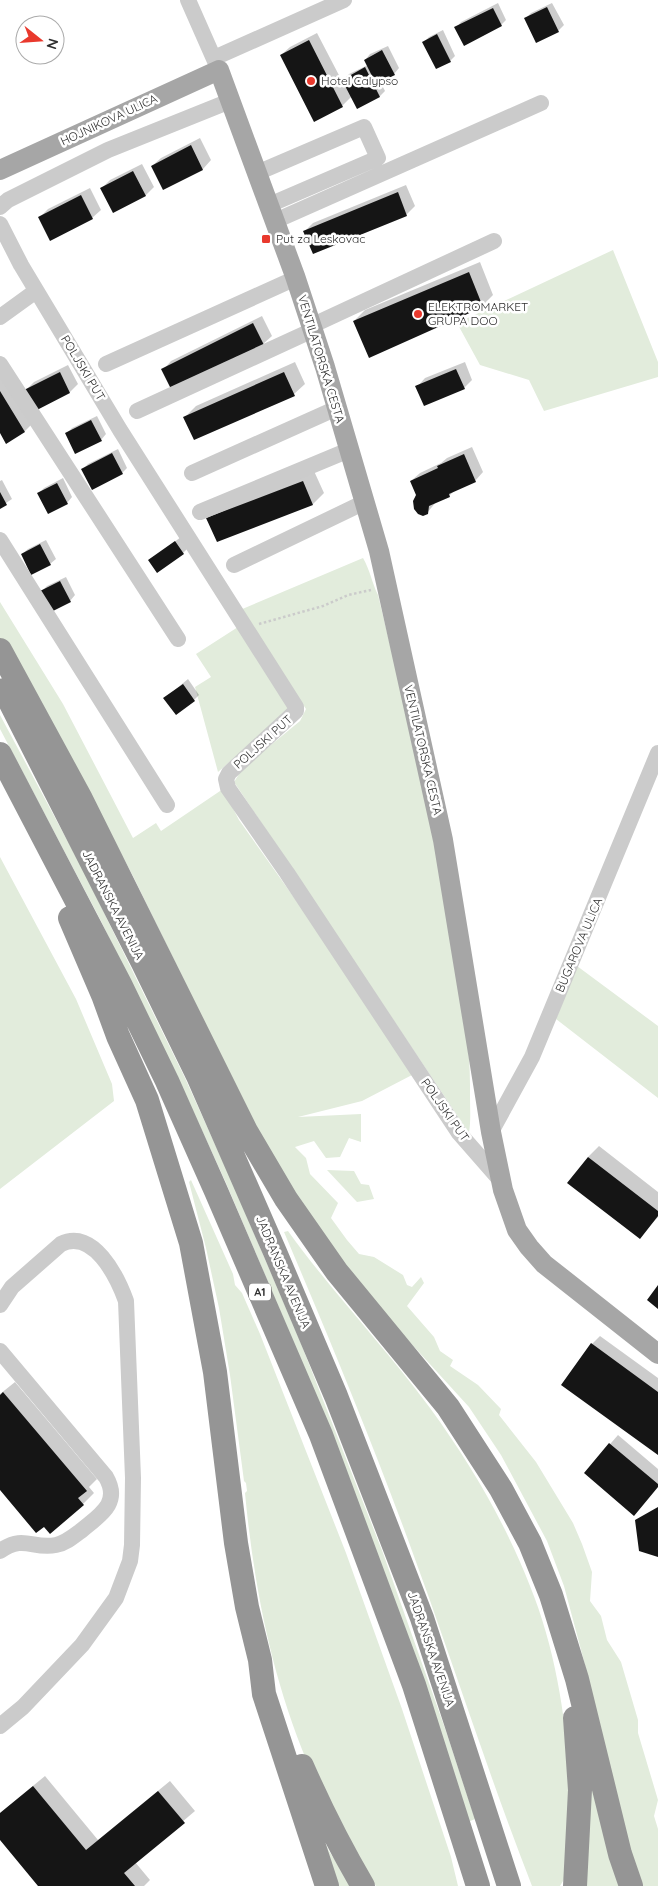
<svg xmlns="http://www.w3.org/2000/svg" width="658" height="1886" viewBox="0 0 658 1886" font-family="Quicksand,sans-serif">
<style>
.green{fill:#e2ecdc}
.shadow{fill:#0003}
.building{fill:#151515}
.lines{fill:none;stroke-linecap:round;stroke-linejoin:round}
.path{stroke:#cbcbcb;stroke-width:2.5;stroke-dasharray:2.5 2.5;stroke-linecap:butt}
.minor{stroke:#cbcbcb;stroke-width:16}
.major{stroke:#a6a6a6;stroke-width:20}
.highway{stroke:#959595;stroke-width:24}
.poi-dot{fill:#e9392d;stroke:#fff;stroke-width:2}
.labels{text-anchor:middle;stroke-width:5;stroke-linejoin:round;paint-order:stroke}
.shield{fill:#fff;stroke:#6d6d6d;stroke-width:1}
.shield-label{font-size:11px;font-weight:bold;fill:#2e2e2e}
.poi-label{font-size:12px;fill:#2e2e2e;stroke:#fff;text-anchor:start}
.street-label{font-size:12px;fill:#2e2e2e;stroke:#fff}
</style>
<rect width="100%" height="100%" fill="#fff"/>
<path class="green" d="M613 250 658 362V377L544 411 529 380 480 365 457 323Z
M363 558C370 570 372 583 378 595L409 724 435 845 468 1048C470 1065 470 1080 470 1096 470 1109 471 1120 469 1133L234 782 243 768 300 721 306 709 240 610Z
M0 602 63 704 133 838 156 823 161 831 223 789 239 820 322 937 412 1075 362 1101 298 1117 361 1114V1142L349 1138 340 1157 326 1158 314 1141 295 1147 306 1158 310 1174 338 1203 331 1218 347 1240 359 1254 374 1257 403 1275 407 1285 412 1287 421 1277 424 1283 407 1306 434 1337 440 1351 453 1360 450 1366 478 1385 501 1409 499 1415 536 1462 573 1523 582 1544 592 1572 590 1601 601 1616 607 1640 621 1662 638 1720V1733L658 1800 654 1816 658 1829V1886H642L625 1836 606 1760 584 1661 564 1586 547 1541 501 1455 469 1407 355 1282 275 1167 133 876 61 740 0 639Z
M238 627 291 706 288 711 218 772 195 687 211 677 196 654Z
M0 715 82 868 185 1078 233 1184 300 1341 383 1553 448 1737 475 1819 468 1822 287 1327 226 1183 183 1089 101 921 0 729Z
M0 857 76 999 112 1084 114 1101 0 1189Z
M577 966 658 1026V1098L556 1019Z
M327 1170 354 1171 361 1184 369 1185 374 1199 357 1202Z
M191 1180 233 1274 235 1285 242 1293 260 1334 346 1553 402 1709 451 1857 458 1886H376C362 1868 352 1847 341 1827 332 1809 320 1792 312 1773 273 1684 254 1589 245 1493L247 1491 246 1483 244 1481 230 1375 219 1308 206 1248 189 1182Z
M288 1231C332 1292 385 1347 430 1408 470 1463 505 1522 530 1586 554 1645 566 1714 569 1778 571 1810 567 1844 566 1876L560 1886H532C487 1771 450 1653 407 1537 369 1434 327 1333 284 1232Z
M592 1786 619 1886H585Z
M321 1834 329 1851 351 1886H335Z"/>
<path class="shadow" d="M498 3 506 20 501 25 456 28 461 22Z
M552 3 564 25 558 31 525 19 531 13Z
M443 30 455 56 450 61 424 42 429 37Z
M317 33 342 81 349 74 368 65 365 60 370 54 388 46 399 68 394 74 380 81 385 91 380 96 357 107 352 96 342 106 281 55 290 47Z
M200 138 211 160 203 169 164 189 152 166 161 158Z
M142 164 154 187 146 195 113 211 102 188 110 180Z
M406 185 415 206 406 215 305 231 313 223Z
M90 188 101 210 92 218H39L48 209Z
M480 262 493 295 482 306 354 321 365 310Z
M262 316 272 336 263 344 163 370 171 361Z
M295 362 305 384 294 394 185 417 196 406Z
M465 362 472 380 464 388 417 387 425 378Z
M68 365 78 384 70 392 35 409 26 390 34 382Z
M0 369 33 423 25 431 7 442 0 431Z
M97 416 106 434 101 440 66 434 72 428Z
M472 447 483 472 475 481 456 489 449 496 436 502 427 513 411 481 420 473 441 463 447 458Z
M118 449 127 468 122 473 83 469 88 464Z
M314 471 324 493 313 504 218 540 208 518 219 507Z
M63 478 72 497 67 503 39 493 44 488Z
M2 480 12 499 0 507V481Z
M181 537 188 548 183 553 150 560Z
M46 540 56 559 50 564 22 554 28 549Z
M66 577 75 595 70 601 42 591 47 586Z
M188 679 199 695 194 700 165 698Z
M599 1146 658 1192V1217L640 1237 588 1157Z
M600 1336 658 1378V1454L592 1344Z
M15 1382 97 1479 89 1487 94 1493 83 1504 0 1488V1394Z
M618 1435 658 1469V1487L585 1473Z
M45 1776 98 1840 170 1781 195 1811 135 1862 150 1880 144 1886H39L0 1838V1813Z"/>
<path class="building" d="M547 7 559 32 536 43 524 18Z
M493 8 502 26 464 46 454 27Z
M437 34 451 62 436 69 422 42Z
M309 40 343 107 314 122 280 55Z
M382 50 395 75 376 84 364 60Z
M365 67 380 97 357 109 342 80Z
M191 145 203 170 163 190 151 166Z
M133 171 146 196 113 213 100 188Z
M398 192 407 216 313 254 303 231Z
M81 195 93 219 50 241 38 217Z
M469 272 483 307 369 358 353 321Z
M253 323 264 345 172 391 161 369Z
M456 369 465 389 424 406 415 386Z
M60 372 70 393 35 411 24 390Z
M284 372 295 396 194 440 183 417Z
M0 391 25 432 6 444 0 433Z
M91 420 102 441 75 454 65 433Z
M112 453 123 474 92 490 81 469Z
M464 454 476 482 449 494 450 497 429 506 428 514 423 516 418 514 414 509 413 501 416 495 410 481 438 468 437 466Z
M303 481 313 505 217 542 206 518Z
M57 483 68 504 48 514 37 493Z
M0 492 7 505 0 509Z
M175 541 184 554 157 573 148 560Z
M40 544 51 565 31 575 21 554Z
M60 581 71 602 51 612 40 591Z
M183 684 195 701 176 715 163 698Z
M588 1157 658 1211V1216L640 1239 567 1183Z
M658 1285V1309L647 1300Z
M591 1343 658 1392V1455L561 1385Z
M3 1392 87 1491 78 1498 84 1505 50 1534 44 1527 36 1533 0 1490V1395Z
M609 1443 658 1484V1487L634 1516 584 1473Z
M658 1507V1557L639 1551 635 1520Z
M33 1786 86 1850 158 1791 185 1823 124 1873 135 1886H38L0 1840V1813Z"/>
<g class="lines">
<path class="path" d="M259 624 323 606 348 595 371 590"/>
<path class="minor" d="M188 0 218 68
M214 58 344 0
M257 173 364 127 378 158 269 205
M0 207 8 200 108 150 230 101
M275 221 541 103
M0 224 21 265 120 430 296 707V711L229 773 226 779 228 788 287 873 459 1133 501 1181
M0 317 36 291
M311 326 494 241
M0 364 178 639
M106 364 296 278
M137 411 313 330
M192 473 337 408
M200 512 349 450
M0 540 167 805
M234 565 365 502
M491 1132 532 1057 658 753
M0 1305 12 1287 61 1244C93 1228 117 1276 126 1301L133 1478 132 1545 130 1561 116 1598 82 1645 23 1707 0 1726
M0 1351 106 1477C121 1503 100 1515 82 1530 74 1536 66 1543 56 1545 33 1550 24 1534 0 1551"/>
<path class="major" d="M0 170 219 70 295 276 325 367 379 551 443 840 491 1132 503 1190 517 1230 529 1247 544 1264 658 1354"/>
<path class="highway" d="M0 650 81 799 246 1131 286 1199 337 1272 448 1407 501 1489 530 1543 551 1595 577 1679 620 1854 631 1886
M4 690 143 963 198 1076 275 1252 336 1396 422 1618 509 1886
M0 754 120 984 167 1081 216 1191 321 1435 414 1685 478 1886
M70 918 103 995 118 1036 147 1100 191 1243 215 1372 236 1543 247 1607 260 1660 264 1694 327 1886
M302 1766C320 1807 340 1847 363 1886
M575 1886 580 1790 575 1718"/>
</g>
<g class="poi-dot">
<circle cx="311" cy="81" r="5"/>
<rect x="261" y="234" width="10" height="10" rx="2.5"/>
<circle cx="418" cy="314" r="5"/>
</g>
<g class="labels">
<rect class="shield" x="249" y="1283.5" width="22" height="17" rx="4"/>
<g class="shield-label">
<text x="260" y="1296">A1</text>
</g>
<g class="poi-label">
<text x="321" y="85">Hotel Calypso</text>
<text x="276" y="243">Put za Leskovac</text>
<text x="428" y="311">ELEKTROMARKET<tspan x="428" dy="14">GRUPA DOO</tspan></text>
</g>
<g class="street-label">
<text transform="translate(109 120) rotate(-25)" y="4">HOJNIKOVA ULICA</text>
<text transform="translate(321 359) rotate(73)" y="4">VENTILATORSKA CESTA</text>
<text transform="translate(83 368) rotate(59)" y="4">POLJSKI PUT</text>
<text transform="translate(263 742) rotate(-42)" y="4">POLJSKI PUT</text>
<text transform="translate(423 750) rotate(77)" y="4">VENTILATORSKA CESTA</text>
<text transform="translate(113 905) rotate(63)" y="4">JADRANSKA AVENIJA</text>
<text transform="translate(579 945) rotate(-67)" y="4">BUGAROVA ULICA</text>
<text transform="translate(445 1110) rotate(55)" y="4">POLJSKI PUT</text>
<text transform="translate(283 1272) rotate(67)" y="4">JADRANSKA AVENIJA</text>
<text transform="translate(431 1649) rotate(71)" y="4">JADRANSKA AVENIJA</text>
</g>
</g>
<g transform="translate(40 40) rotate(107)"><circle r="24" fill="#ffffff" stroke="#ababab"/>
<path d="M0-4L9 19L0 12L-9 19Z" fill="#e9392d"/>
<text y="-8" font-size="14" font-weight="bold" text-anchor="middle" fill="#2e2e2e">N</text>
</g>
</svg>
